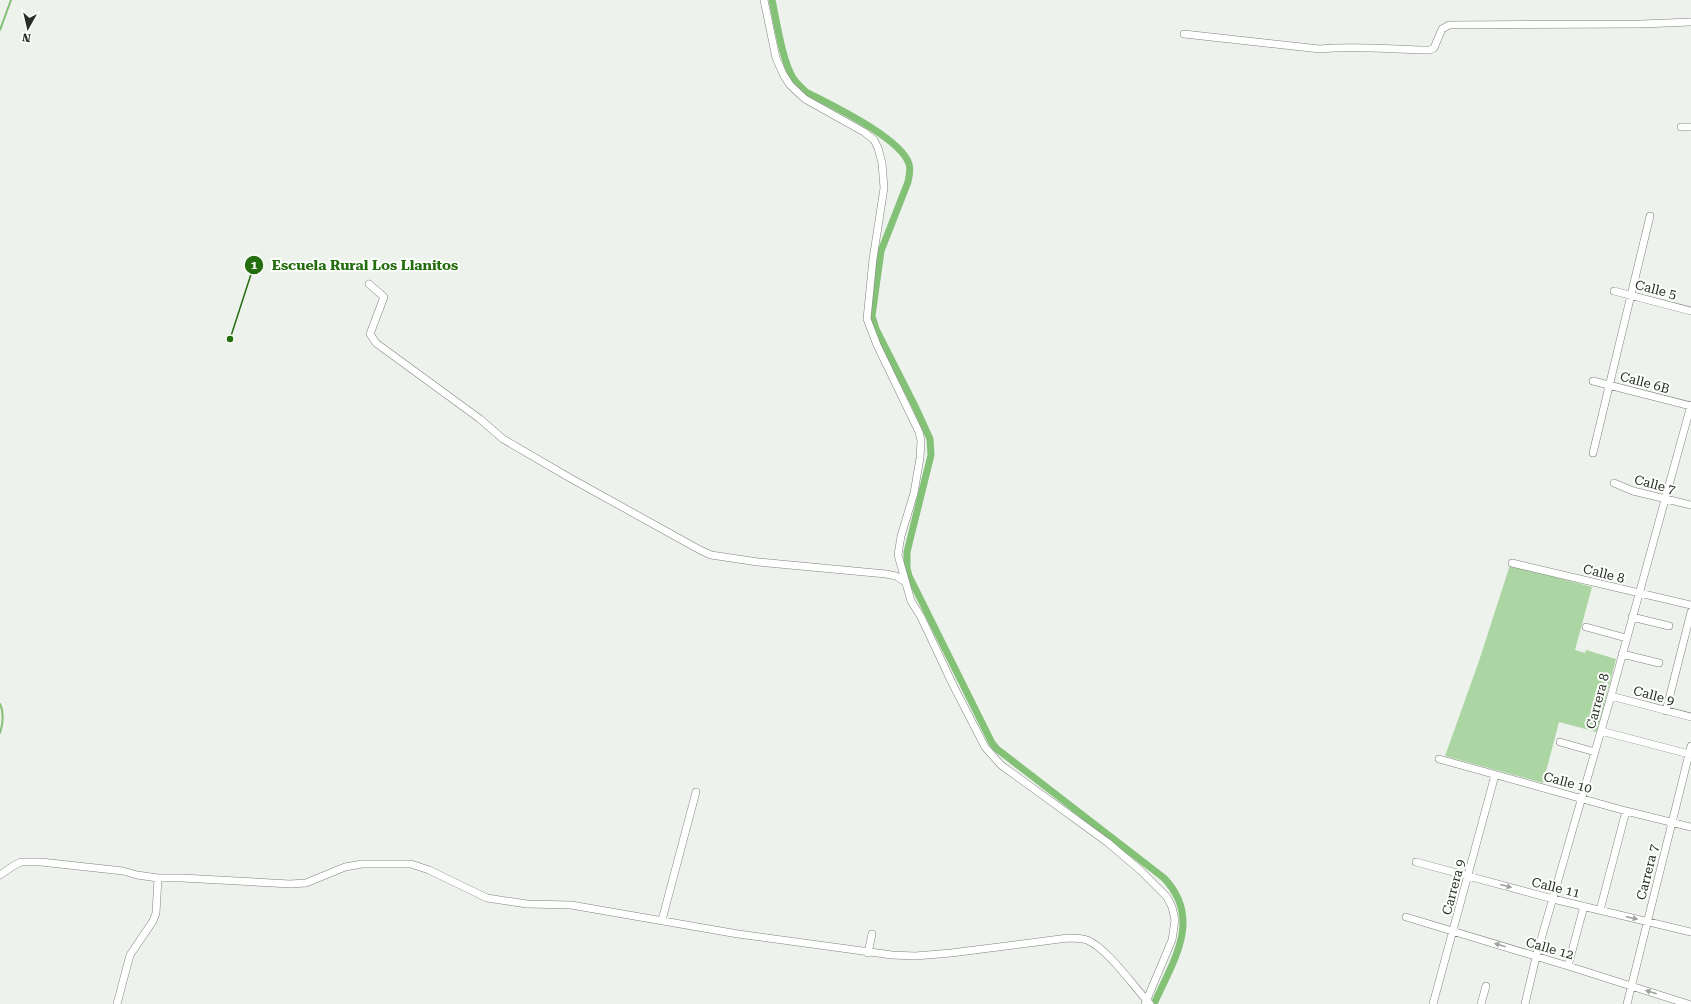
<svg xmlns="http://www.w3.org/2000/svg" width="1691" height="1004" viewBox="0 0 1691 1004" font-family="'Roboto Serif',serif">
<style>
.green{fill:#abd5a2}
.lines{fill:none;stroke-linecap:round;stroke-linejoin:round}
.stream{stroke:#83c176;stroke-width:2}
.canal{stroke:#83c176;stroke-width:7}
.minor-casing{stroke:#7f837d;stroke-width:8}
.minor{stroke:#fff;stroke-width:7}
.oneway{fill:#9fa09f}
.labels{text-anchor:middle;stroke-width:4;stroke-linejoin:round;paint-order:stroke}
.street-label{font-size:13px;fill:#2a2c29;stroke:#fcfffb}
.leader{fill:none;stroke:#256e0f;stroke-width:1.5}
.callout-dot{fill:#256e0f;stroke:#fcfffb;stroke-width:1.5}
.mark-label{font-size:12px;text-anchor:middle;font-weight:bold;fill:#fff}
.callout-label{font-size:14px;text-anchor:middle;font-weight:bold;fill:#256e0f;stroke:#fcfffb;stroke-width:4;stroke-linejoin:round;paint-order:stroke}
</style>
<rect width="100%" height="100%" fill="#edf2ec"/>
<path class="green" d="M1510 565 1592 587 1575 650 1585 653 1586 650 1616 659 1597 732 1559 722 1543 783 1445 756 1479 661Z"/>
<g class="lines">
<path class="stream" d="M0 30 11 0
M0 704C4 712 3 725 0 733"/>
<path class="canal" d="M772 0C777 23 782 59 793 78 797 84 802 88 806 92 831 105 901 138 909 164 911 170 909 176 908 182L881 251 872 316 876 329 915 406 930 439 931 455 907 552V568L909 576 992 743 997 749 1164 878C1203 919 1173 961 1154 1004"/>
<defs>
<path id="minor" d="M764 0 776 58 783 74 790 85 805 99 864 132 874 140 878 148 882 163 884 188 873 259 867 319 877 345 919 432 921 441 920 458 914 493 901 536 898 555 911 601 921 617 953 685 985 747 1001 765 1107 842 1140 870 1167 897 1172 907 1175 920 1172 940 1145 1004
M1184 34 1320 49C1357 45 1394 50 1430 50L1434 48 1442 29 1449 25 1641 24 1691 22
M1681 127H1691
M369 284 384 297 370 334 376 343 480 419 503 439 570 478 700 550 711 555 758 562 886 574 896 576 905 582
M1614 291 1691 311
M1593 381 1691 406
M1593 453 1650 216
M1614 483 1633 491 1691 505
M1512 563 1691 605
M1632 617 1669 626
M1586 627 1626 638
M1622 654 1659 663
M1611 696 1691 717
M1666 711 1691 612
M1601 731 1689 754
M1560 742 1595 752
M1439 759 1626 811 1691 827
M1416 862 1553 899 1691 932
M0 875 13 866 21 862H41L123 871 137 875 158 878H182L290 884 306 883 345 867 362 864H411L429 870 487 898 527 904 571 905 738 934 892 955 915 956 951 953 1068 938C1074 938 1081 938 1087 940 1107 948 1134 987 1150 1004
M1600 910 1626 811
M1406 917 1568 966 1688 1004
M662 920 696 792
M868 953 872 934
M1568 966 1584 906
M117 1004 130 955 153 921 156 913 158 878
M1433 1004 1495 775
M1481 1004 1486 986
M1525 1004 1536 957 1611 696 1691 405
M1627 1004 1691 746"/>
</defs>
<use href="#minor" class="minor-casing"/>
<use href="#minor" class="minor"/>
</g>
<defs><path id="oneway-solid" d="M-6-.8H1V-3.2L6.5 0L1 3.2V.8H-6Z"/></defs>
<g class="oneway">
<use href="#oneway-solid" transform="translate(1506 886) rotate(15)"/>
<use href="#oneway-solid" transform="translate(1632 918) rotate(13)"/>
<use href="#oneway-solid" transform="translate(1500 945) rotate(-162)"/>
<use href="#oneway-solid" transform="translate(1651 992) rotate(-162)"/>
</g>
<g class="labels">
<g class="street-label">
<text transform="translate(1656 289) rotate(14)" y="5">Calle 5</text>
<text transform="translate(1645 382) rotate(15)" y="5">Calle 6B</text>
<text transform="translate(1655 484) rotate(15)" y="5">Calle 7</text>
<text transform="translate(1604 573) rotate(14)" y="5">Calle 8</text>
<text transform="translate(1654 695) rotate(15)" y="5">Calle 9</text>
<text transform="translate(1597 701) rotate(-75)" y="5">Carrera 8</text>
<text transform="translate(1568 782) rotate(15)" y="5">Calle 10</text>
<text transform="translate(1647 872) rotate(-76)" y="5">Carrera 7</text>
<text transform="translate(1453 887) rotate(-75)" y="5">Carrera 9</text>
<text transform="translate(1556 887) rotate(14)" y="5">Calle 11</text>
<text transform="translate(1550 948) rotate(16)" y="5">Calle 12</text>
</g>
</g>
<path class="leader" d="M230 339L254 265"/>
<g class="callout-dot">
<circle cx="230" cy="339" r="4"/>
<circle cx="254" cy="265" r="10"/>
</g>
<g class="mark-label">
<text x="254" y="269">1</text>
</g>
<g class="callout-label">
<text x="365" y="270">Escuela Rural Los Llanitos</text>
</g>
<g transform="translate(28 28) rotate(188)" stroke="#fcfffb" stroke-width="3" paint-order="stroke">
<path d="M0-3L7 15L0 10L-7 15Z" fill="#2a2c29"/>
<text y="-6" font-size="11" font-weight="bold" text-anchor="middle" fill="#2a2c29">N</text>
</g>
</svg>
